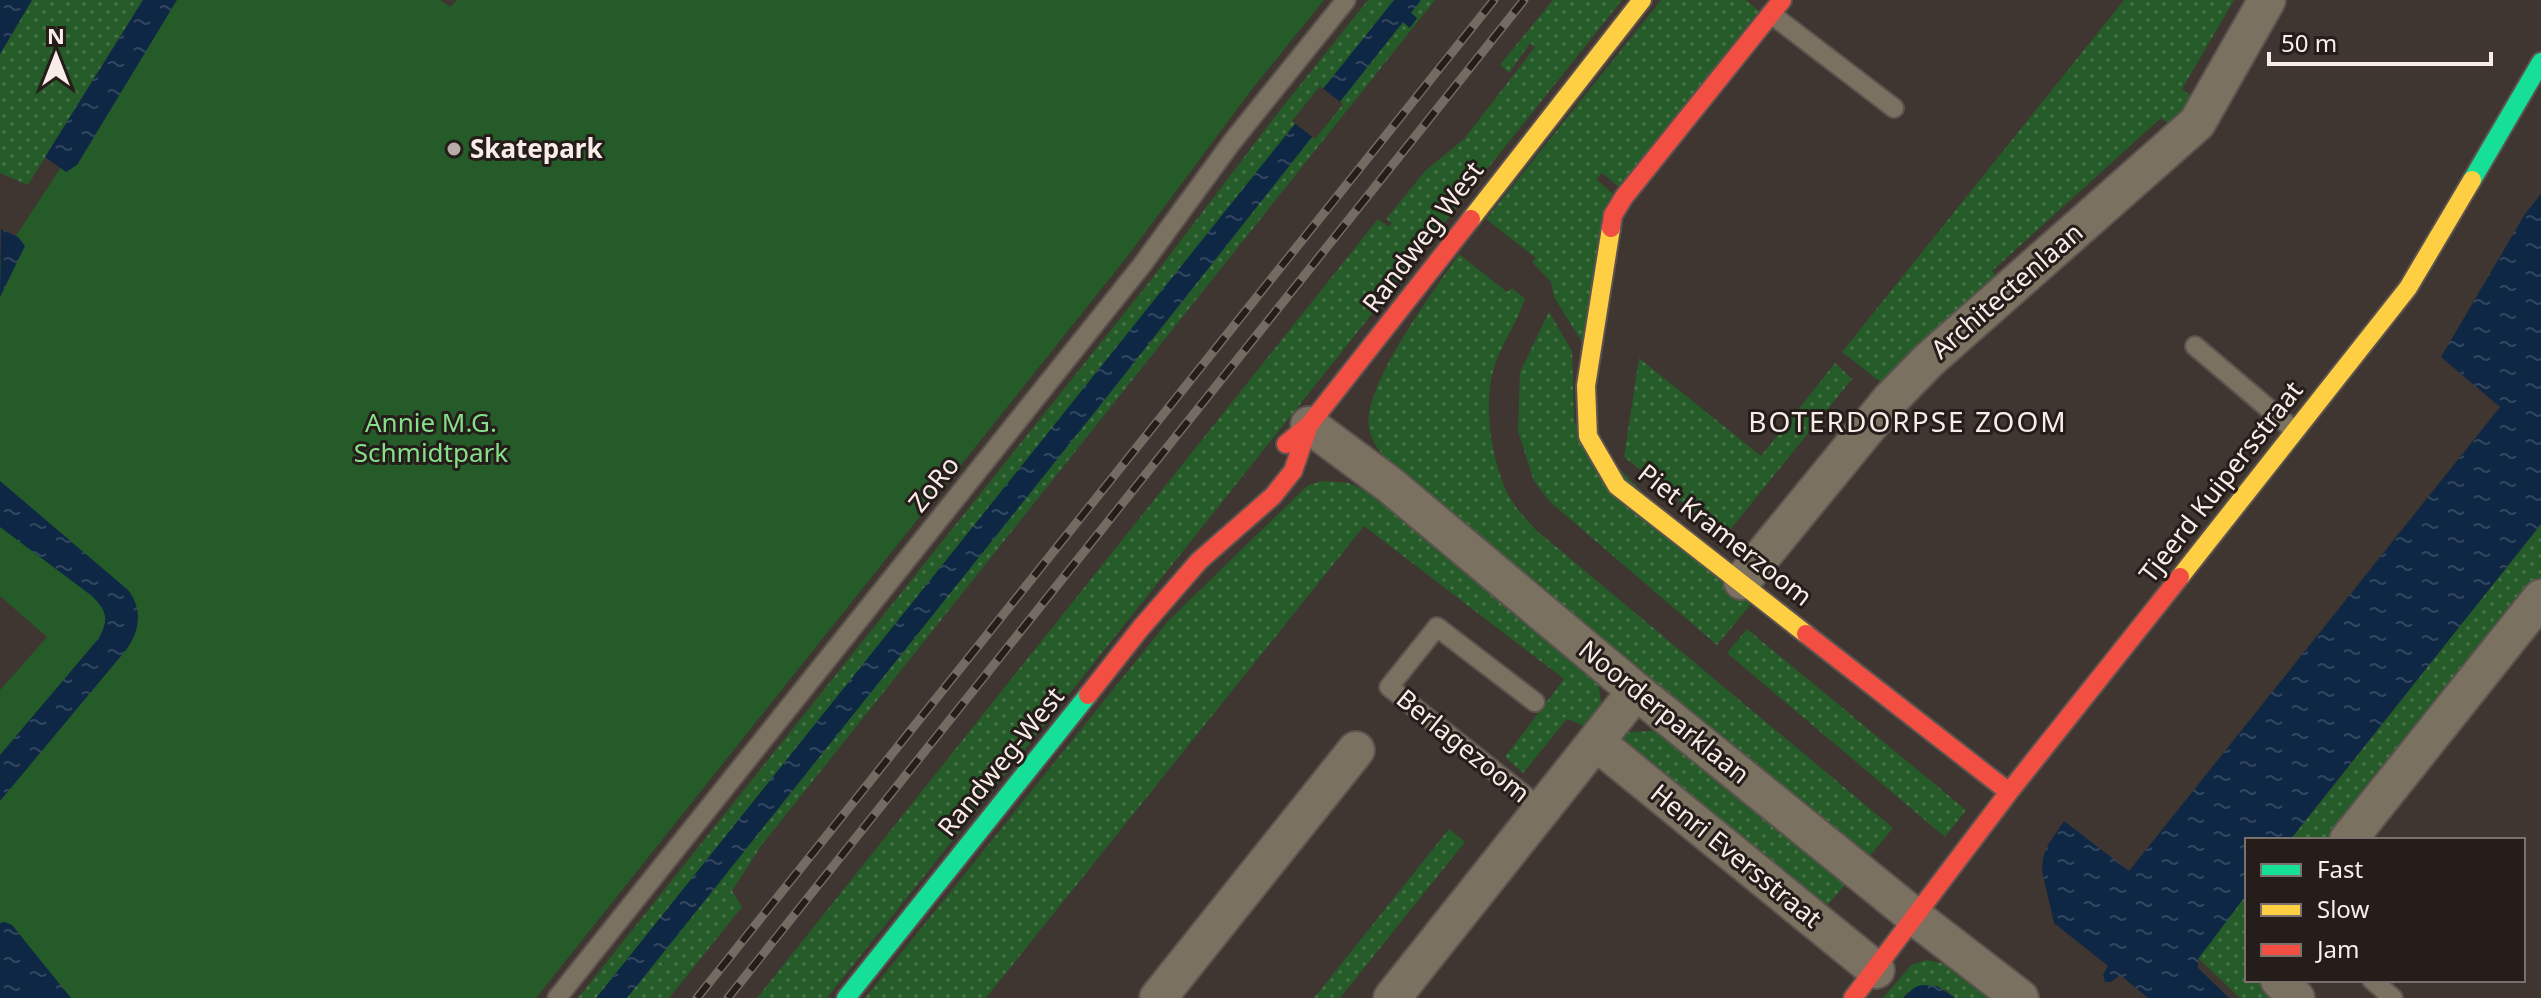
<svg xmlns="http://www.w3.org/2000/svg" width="2541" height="998" viewBox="0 0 2541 998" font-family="'Noto Sans',sans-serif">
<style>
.grass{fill:url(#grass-dots)}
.green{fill:#255b28}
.water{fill:url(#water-ripples)}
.pier{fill:#3f3531}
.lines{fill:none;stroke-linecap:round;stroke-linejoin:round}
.lane-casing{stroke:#5c534f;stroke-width:22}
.street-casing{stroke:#5c534f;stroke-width:40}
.fast-casing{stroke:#5c534f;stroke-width:22}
.slow-casing{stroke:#5c534f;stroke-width:22}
.jam-casing{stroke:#5c534f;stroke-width:22}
.lane{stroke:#7a7161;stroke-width:18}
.street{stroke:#7a7161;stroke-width:36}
.fast{stroke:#16e098;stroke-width:18}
.slow{stroke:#ffcf43;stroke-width:18}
.jam{stroke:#f24e42;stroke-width:18}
.rail-casing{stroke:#746b63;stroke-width:9}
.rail{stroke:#251d19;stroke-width:6;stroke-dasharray:18;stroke-linecap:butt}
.poi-dot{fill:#b9ada9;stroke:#251d19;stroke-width:3}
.labels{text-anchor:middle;stroke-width:6;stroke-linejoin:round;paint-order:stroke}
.poi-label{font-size:26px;font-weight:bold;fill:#faede9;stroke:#251d19;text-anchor:start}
.street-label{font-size:26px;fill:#faede9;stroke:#251d19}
.park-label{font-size:26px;fill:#86df8a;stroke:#251d19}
.neighbourhood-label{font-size:28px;letter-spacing:2px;fill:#faede9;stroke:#251d19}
</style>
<defs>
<pattern id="grass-dots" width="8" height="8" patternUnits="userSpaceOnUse" patternTransform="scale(2)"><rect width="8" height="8" fill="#255b28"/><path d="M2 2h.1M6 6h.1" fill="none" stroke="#467347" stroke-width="1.8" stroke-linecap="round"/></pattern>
<pattern id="water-ripples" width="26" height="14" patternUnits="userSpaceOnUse" patternTransform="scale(2)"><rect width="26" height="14" fill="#0e2744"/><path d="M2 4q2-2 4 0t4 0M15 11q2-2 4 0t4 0" fill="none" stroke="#32475f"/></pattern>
</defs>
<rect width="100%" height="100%" fill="#3f3531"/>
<path class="grass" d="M32 0H143L28 185 0 173V54Z
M1368 0H1435L761 846 732 891 742 907 669 998H578L1150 281 1277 114Z
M1553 0H1622L827 998H757L1378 219 1389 227 1392 223 1386 219 1426 170 1464 139 1535 47 1530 43 1509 73 1500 65Z
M1661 0H1746L1759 11 1619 187 1602 173 1596 179 1613 194 1582 342 1554 297 1551 282 1532 262 1536 258 1486 219Z
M2124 0H2234L2182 89 2194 98 2172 127 2161 118 1992 271 2000 281 1883 384 1842 352Z
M1459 254 1507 292 1512 288 1525 299C1517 323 1502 343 1494 367 1483 405 1491 461 1509 496 1516 509 1526 519 1536 530L1893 828 1868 858 1400 473C1388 460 1372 447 1369 428 1362 386 1434 291 1459 254Z
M1549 312 1572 351 1574 422 1751 604 1717 645 1550 502 1534 481 1518 431 1520 372Z
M1639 358 1761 456 1835 363 1852 379 1725 536 1624 457Z
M1322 481 1349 483 1377 496 1598 681 1602 708 1594 730 1567 719 1523 773 1505 757 1564 679 1364 526 986 998H865L1168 621 1307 486Z
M2541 524V579L2432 715 2325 840H2290Z
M1747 629 1966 810 1945 837 1727 653Z
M1653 731 1668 735 1848 881 1822 912 1612 744 1628 732Z
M1449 829 1465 842 1340 998H1314Z
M2247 894V980H2272L2285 998H2240L2198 958Z
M1926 960 1946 964 1988 998H1955L1946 990 1908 992 1903 998H1883L1911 965Z"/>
<path class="green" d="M171 0H440L450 7 457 0H1324L1249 93 1130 253 536 998H0V690L47 637 0 596V260Z"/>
<path class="water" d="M0 0H32L0 54Z
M143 0H177L77 165 66 172 45 157Z
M1394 0H1421L1411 13 1417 18 1410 28 1403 22 1102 403 627 998H596Z
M2541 194V524L2290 840H2247V894L2198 959V968L2229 998H2148L2120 975 2111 982H2105L2103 975 2108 966 2054 923 2042 871 2043 858 2048 845 2064 821 2129 871 2500 407 2441 357 2525 214Z
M1 229 18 237 25 246 0 297Z
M0 481 128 590C143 609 140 631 126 650L0 801V755L99 638C109 619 107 611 92 596L0 527Z
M5 922 12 925 71 998H0V923Z
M1922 985 1937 986 1955 998H1903L1915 987Z"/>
<path class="pier" d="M1320 86 1343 104 1315 139 1292 121Z"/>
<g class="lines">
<defs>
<path id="lane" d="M1771 14 1894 108
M2195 346 2295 431
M1535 702 1437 627 1389 687 1543 810
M2372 980 2393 998
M557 998 1142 265 1232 142 1346 0"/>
<path id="street" d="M1309 425 1390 485 1636 691 1915 917 2020 998
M1742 581 1891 399 1929 360 2197 123 2267 0
M1596 742 1876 970
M2348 840 2541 598
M2279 980 2296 998
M1158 998 1356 750
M1392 998 1636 691"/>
<path id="fast" d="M2472 180 2541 62
M846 998 1088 695"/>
<path id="slow" d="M1471 219 1642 0
M1611 228 1586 386 1588 436 1617 486 1806 634
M2180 577 2408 288 2472 180"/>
<path id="jam" d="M1611 228 1613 215 1624 197 1782 0
M1286 444 1309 425 1471 219
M1806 634 2009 792
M1088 695 1140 629 1199 561 1273 496 1293 471 1309 425
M1853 998 2009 792 2180 577"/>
</defs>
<use href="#lane" class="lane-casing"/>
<use href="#street" class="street-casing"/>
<use href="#fast" class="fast-casing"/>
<use href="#slow" class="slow-casing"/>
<use href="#jam" class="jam-casing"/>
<use href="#lane" class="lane"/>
<use href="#street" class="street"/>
<use href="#fast" class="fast"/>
<use href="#slow" class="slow"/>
<use href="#jam" class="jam"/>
<defs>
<path id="rail" d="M697 998 1494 0
M728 998 1524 0"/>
</defs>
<use href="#rail" class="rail-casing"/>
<use href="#rail" class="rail"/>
</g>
<circle class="poi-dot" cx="454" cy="149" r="8"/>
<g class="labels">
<g class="poi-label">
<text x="470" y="158">Skatepark</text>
</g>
<g class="street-label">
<text transform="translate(1423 237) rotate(-53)" y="9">Randweg West</text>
<text transform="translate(2007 291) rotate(-41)" y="9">Architectenlaan</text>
<text transform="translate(2221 482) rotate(-52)" y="9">Tjeerd Kuipersstraat</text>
<text transform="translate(934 484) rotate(-51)" y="9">ZoRo</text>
<text transform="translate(1725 535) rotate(38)" y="9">Piet Kramerzoom</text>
<text transform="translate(1664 712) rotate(39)" y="9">Noorderparklaan</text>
<text transform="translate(1463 746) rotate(39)" y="9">Berlagezoom</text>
<text transform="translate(1001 762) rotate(-51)" y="9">Randweg-West</text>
<text transform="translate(1736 856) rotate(39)" y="9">Henri Eversstraat</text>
</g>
<g class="park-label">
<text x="431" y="432">Annie M.G.<tspan x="431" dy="30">Schmidtpark</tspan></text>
</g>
<g class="neighbourhood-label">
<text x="1908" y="432">BOTERDORPSE ZOOM</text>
</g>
</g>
<rect x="2245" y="838" width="280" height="144" fill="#251d19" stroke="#7a706c" stroke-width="2"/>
<rect x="2261" y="864" width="40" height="12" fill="#16e098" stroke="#7a706c" stroke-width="2"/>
<text x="2317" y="878" font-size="24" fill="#faede9">Fast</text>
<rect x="2261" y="904" width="40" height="12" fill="#ffcf43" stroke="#7a706c" stroke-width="2"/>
<text x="2317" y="918" font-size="24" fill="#faede9">Slow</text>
<rect x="2261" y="944" width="40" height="12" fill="#f24e42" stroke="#7a706c" stroke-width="2"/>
<text x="2317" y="958" font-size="24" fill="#faede9">Jam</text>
<g transform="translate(56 56)" stroke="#251d19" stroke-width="6" paint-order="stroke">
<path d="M0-6L14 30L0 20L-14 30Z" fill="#faede9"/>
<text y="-12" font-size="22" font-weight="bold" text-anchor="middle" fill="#faede9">N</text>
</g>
<path d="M2269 52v12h222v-12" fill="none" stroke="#faede9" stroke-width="4"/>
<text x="2281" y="52" font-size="24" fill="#faede9" stroke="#251d19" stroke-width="6" paint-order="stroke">50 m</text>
</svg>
